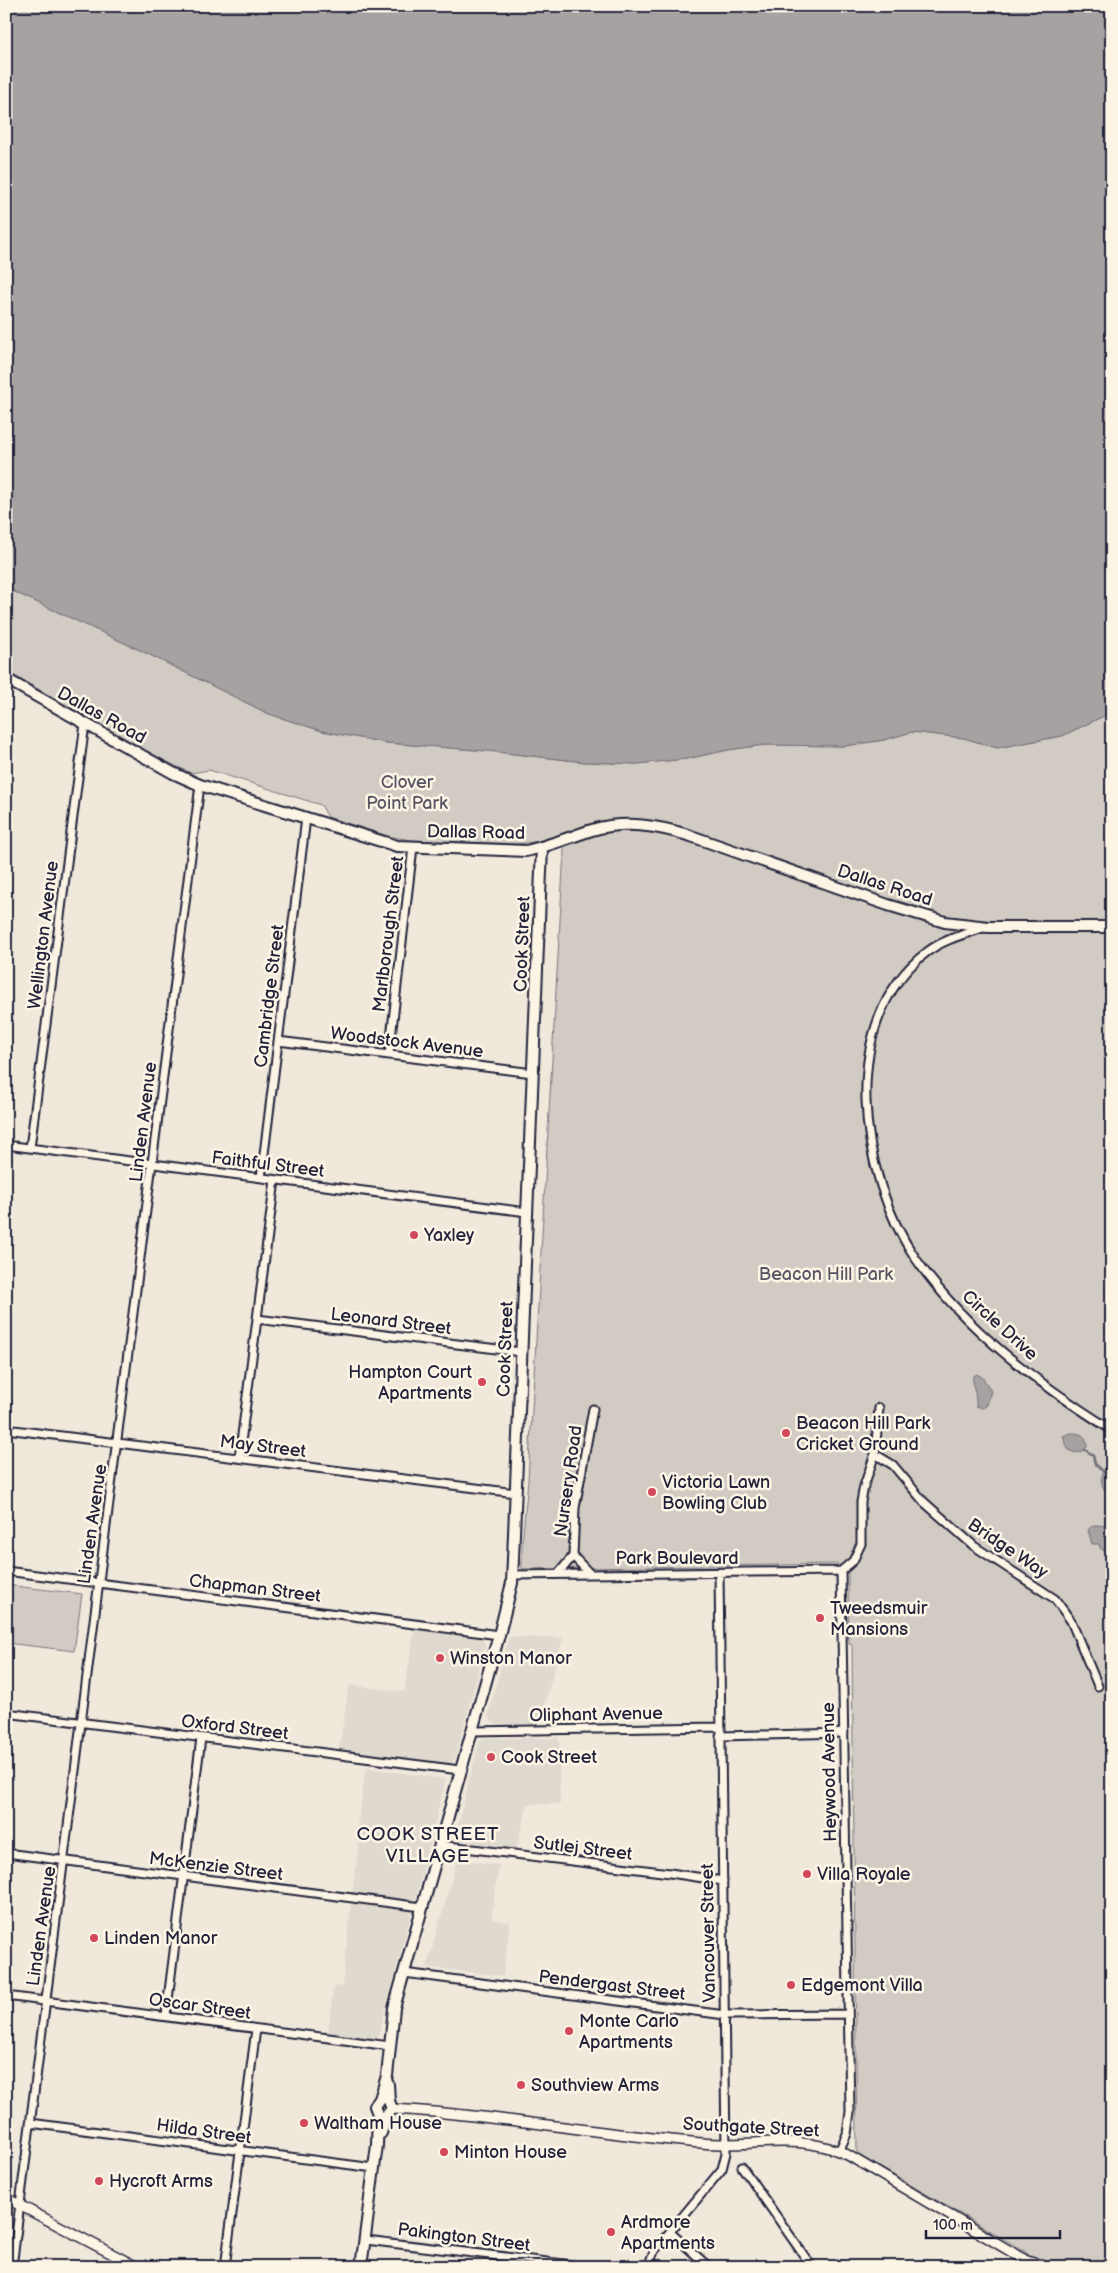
<svg xmlns="http://www.w3.org/2000/svg" width="1118" height="2273" viewBox="0 0 1118 2273" font-family="'Balsamiq Sans',sans-serif">
<style>
.built{fill:#e0d9cf}
.green{fill:#d1cbc3;stroke:#7a767f}
.water{fill:#a6a2a2;stroke:#716f79}
.lines{fill:none;stroke-linecap:round;stroke-linejoin:round}
.stream{stroke:#716f79;stroke-width:2.5}
.minor-casing{stroke:#22223b;stroke-width:11}
.tertiary-casing{stroke:#22223b;stroke-width:12}
.secondary-casing{stroke:#22223b;stroke-width:14}
.minor{stroke:#fcf5e5;stroke-width:7}
.tertiary{stroke:#fcf5e5;stroke-width:9}
.secondary{stroke:#fcf5e5;stroke-width:10}
.poi-dot{fill:#d1495b;stroke:#fcf5e5;stroke-width:2}
.labels{text-anchor:middle;stroke-width:5;stroke-linejoin:round;paint-order:stroke}
.street-label{font-size:18px;fill:#22223b;stroke:#fcf5e5}
.park-label{font-size:18px;fill:#575564;stroke:#fcf5e5}
.poi-label{font-size:18px;fill:#22223b;stroke:#fcf5e5;text-anchor:start}
.neighbourhood-label{font-size:19px;letter-spacing:1px;fill:#22223b;stroke:#fcf5e5}
</style>
<rect width="100%" height="100%" fill="#efe8db"/>
<filter id="ink" filterUnits="userSpaceOnUse"><feTurbulence type="fractalNoise" baseFrequency=".02" numOctaves="2"/><feDisplacementMap in="SourceGraphic" scale="10" xChannelSelector="R" yChannelSelector="G"/><feConvolveMatrix kernelMatrix="1 2 1 2 8 2 1 2 1" color-interpolation-filters="sRGB"/></filter>
<g filter="url(#ink)">
<path class="built" d="M415 1629 478 1638 484 1641 485 1647 455 1759 451 1764 443 1765 339 1751 349 1685 404 1692Z
M509 1637 563 1638 539 1724 498 1725 491 1721 488 1715Z
M483 1738H559L560 1804H528L516 1849 460 1843 456 1840 455 1836 479 1743Z
M366 1768 446 1779 415 1902 352 1894 360 1836 356 1835Z
M457 1860 499 1865 491 1919 510 1922 503 1976 427 1967Z
M351 1903 412 1911 377 2040 328 2032 334 1986 342 1987Z"/>
<path class="green" d="M6 588 146 653 269 714 322 731 387 743 488 751 585 762 637 764 686 759 728 750 764 745 845 746 884 740 911 732 964 738 997 748 1062 736 1112 712V2267H1038L1026 2252 857 2154 852 1644 849 1643 848 1571 837 1564 522 1569V1544L528 1480 565 833 542 841 517 844 411 840 388 836 328 817 321 805 209 770 191 773 163 760 6 671Z
M6 1585 82 1594 74 1651 6 1643Z"/>
<path class="water" d="M6 6H1112V712L1062 736 997 748 964 738 912 732 884 740 845 746 764 745 728 750 686 759 637 764 585 762 488 751 387 743 322 731 269 714 146 653 6 588Z
M977 1374 983 1378 991 1391 987 1405 983 1408 976 1406C977 1395 972 1386 973 1376Z
M1071 1433C1082 1433 1087 1436 1087 1447 1082 1453 1074 1455 1068 1449L1063 1436Z
M1112 1469V1496C1103 1491 1099 1483 1103 1473Z
M1093 1525 1112 1526V1536L1106 1538 1105 1542 1112 1548V1562L1107 1553 1100 1548 1099 1544H1092L1088 1530Z"/>
<g class="lines">
<path class="stream" d="M1085 1450 1093 1455 1095 1464 1104 1472"/>
<defs>
<path id="minor" d="M983 928C963 935 944 939 927 952 836 1021 859 1176 916 1259 966 1331 1039 1384 1112 1430
M278 1041 533 1073
M389 1055 413 847
M6 1145 527 1212
M30 1148 85 724
M261 1178 306 818
M257 1319 521 1352
M6 1429 516 1493
M875 1454 893 1465 924 1502 974 1546 1055 1599 1071 1621 1098 1686
M239 1458 275 1180
M573 1556 590 1574
M6 1571 499 1635
M841 1571 853 1561 861 1544V1502L864 1486 875 1454 879 1408
M558 1574 573 1556 575 1508 593 1409
M513 1575 841 1571
M6 1713 460 1770
M473 1731 720 1727
M720 1736 844 1733
M440 1845 670 1873 723 1881
M6 1853 422 1907
M404 1973 725 2015 848 2014
M6 1996 390 2046
M166 2015 201 1738
M30 2123 374 2168
M839 2151 847 2134 850 2112 841 1571
M742 2167 812 2267
M670 2232 709 2267
M366 2240 589 2267
M12 2267 200 785
M225 2267 256 2029
M648 2267 654 2251 722 2169 726 2153 719 1573"/>
<path id="tertiary" d="M392 2109C496 2115 598 2134 701 2143 753 2148 795 2132 846 2154L1027 2261 1048 2267
M6 2198 137 2267"/>
<path id="secondary" d="M6 679 173 773 200 785 397 846 526 851C549 846 570 837 592 830 626 820 659 826 691 836L888 905 945 922 988 927H1112
M381 2133 386 2116 392 2109 389 2101 388 2084
M361 2267 377 2145 378 2114 375 2106 380 2099 387 2076 394 2008 499 1635 512 1583 542 847
M1039 2267 1040 2265"/>
</defs>
<use href="#minor" class="minor-casing"/>
<use href="#tertiary" class="tertiary-casing"/>
<use href="#secondary" class="secondary-casing"/>
<use href="#minor" class="minor"/>
<use href="#tertiary" class="tertiary"/>
<use href="#secondary" class="secondary"/>
</g>
</g>
<g class="poi-dot">
<circle cx="414" cy="1235" r="5"/>
<circle cx="482" cy="1382" r="5"/>
<circle cx="786" cy="1433" r="5"/>
<circle cx="652" cy="1492" r="5"/>
<circle cx="820" cy="1618" r="5"/>
<circle cx="440" cy="1658" r="5"/>
<circle cx="491" cy="1757" r="5"/>
<circle cx="807" cy="1874" r="5"/>
<circle cx="94" cy="1938" r="5"/>
<circle cx="791" cy="1985" r="5"/>
<circle cx="569" cy="2031" r="5"/>
<circle cx="521" cy="2085" r="5"/>
<circle cx="304" cy="2123" r="5"/>
<circle cx="444" cy="2152" r="5"/>
<circle cx="99" cy="2181" r="5"/>
<circle cx="611" cy="2232" r="5"/>
</g>
<g class="labels">
<g class="street-label">
<text transform="translate(102 715) rotate(29)" y="6">Dallas Road</text>
<text transform="translate(476 832) rotate(1)" y="6">Dallas Road</text>
<text transform="translate(885 885) rotate(18)" y="6">Dallas Road</text>
<text transform="translate(388 934) rotate(-83)" y="6">Marlborough Street</text>
<text transform="translate(43 935) rotate(-83)" y="6">Wellington Avenue</text>
<text transform="translate(522 944) rotate(-88)" y="6">Cook Street</text>
<text transform="translate(269 996) rotate(-83)" y="6">Cambridge Street</text>
<text transform="translate(407 1042) rotate(7)" y="6">Woodstock Avenue</text>
<text transform="translate(143 1122) rotate(-83)" y="6">Linden Avenue</text>
<text transform="translate(268 1164) rotate(7)" y="6">Faithful Street</text>
<text transform="translate(391 1321) rotate(7)" y="6">Leonard Street</text>
<text transform="translate(1000 1325) rotate(42)" y="6">Circle Drive</text>
<text transform="translate(505 1349) rotate(-88)" y="6">Cook Street</text>
<text transform="translate(263 1446) rotate(7)" y="6">May Street</text>
<text transform="translate(568 1481) rotate(-82)" y="6">Nursery Road</text>
<text transform="translate(92 1524) rotate(-82)" y="6">Linden Avenue</text>
<text transform="translate(1008 1548) rotate(34)" y="6">Bridge Way</text>
<text x="677" y="1564">Park Boulevard</text>
<text transform="translate(255 1588) rotate(7)" y="6">Chapman Street</text>
<text transform="translate(596 1714) rotate(-1)" y="6">Oliphant Avenue</text>
<text transform="translate(235 1727) rotate(7)" y="6">Oxford Street</text>
<text transform="translate(829 1772) rotate(-91)" y="6">Heywood Avenue</text>
<text transform="translate(583 1848) rotate(7)" y="6">Sutlej Street</text>
<text transform="translate(216 1866) rotate(7)" y="6">McKenzie Street</text>
<text transform="translate(41 1926) rotate(-82)" y="6">Linden Avenue</text>
<text transform="translate(708 1933) rotate(-91)" y="6">Vancouver Street</text>
<text transform="translate(612 1985) rotate(7)" y="6">Pendergast Street</text>
<text transform="translate(200 2006) rotate(8)" y="6">Oscar Street</text>
<text transform="translate(751 2127) rotate(3)" y="6">Southgate Street</text>
<text transform="translate(204 2131) rotate(8)" y="6">Hilda Street</text>
<text transform="translate(464 2237) rotate(7)" y="6">Pakington Street</text>
</g>
<g class="park-label">
<text x="407" y="788">Clover<tspan x="407" dy="21">Point Park</tspan></text>
<text x="826" y="1280">Beacon Hill Park</text>
</g>
<g class="poi-label">
<text x="424" y="1241">Yaxley</text>
<text x="472" y="1378" text-anchor="end">Hampton Court<tspan x="472" dy="21">Apartments</tspan></text>
<text x="796" y="1429">Beacon Hill Park<tspan x="796" dy="21">Cricket Ground</tspan></text>
<text x="662" y="1488">Victoria Lawn<tspan x="662" dy="21">Bowling Club</tspan></text>
<text x="830" y="1614">Tweedsmuir<tspan x="830" dy="21">Mansions</tspan></text>
<text x="450" y="1664">Winston Manor</text>
<text x="501" y="1763">Cook Street</text>
<text x="817" y="1880">Villa Royale</text>
<text x="104" y="1944">Linden Manor</text>
<text x="801" y="1991">Edgemont Villa</text>
<text x="579" y="2027">Monte Carlo<tspan x="579" dy="21">Apartments</tspan></text>
<text x="531" y="2091">Southview Arms</text>
<text x="314" y="2129">Waltham House</text>
<text x="454" y="2158">Minton House</text>
<text x="109" y="2187">Hycroft Arms</text>
<text x="621" y="2228">Ardmore<tspan x="621" dy="21">Apartments</tspan></text>
</g>
<g class="neighbourhood-label">
<text x="428" y="1840">COOK STREET<tspan x="428" dy="22">VILLAGE</tspan></text>
</g>
</g>
<rect width="1118" height="2273" fill="none" stroke="#fcf5e5" stroke-width="25"/>
<rect x="12" y="12" width="1093" height="2248" fill="none" stroke="#22223b" stroke-width="2" filter="url(#ink)"/>
<path d="M926 2230v8h134v-8" fill="none" stroke="#22223b" stroke-width="2.5"/>
<text x="933" y="2230" font-size="15" fill="#22223b" stroke="#fcf5e5" stroke-width="4" paint-order="stroke">100 m</text>
</svg>
